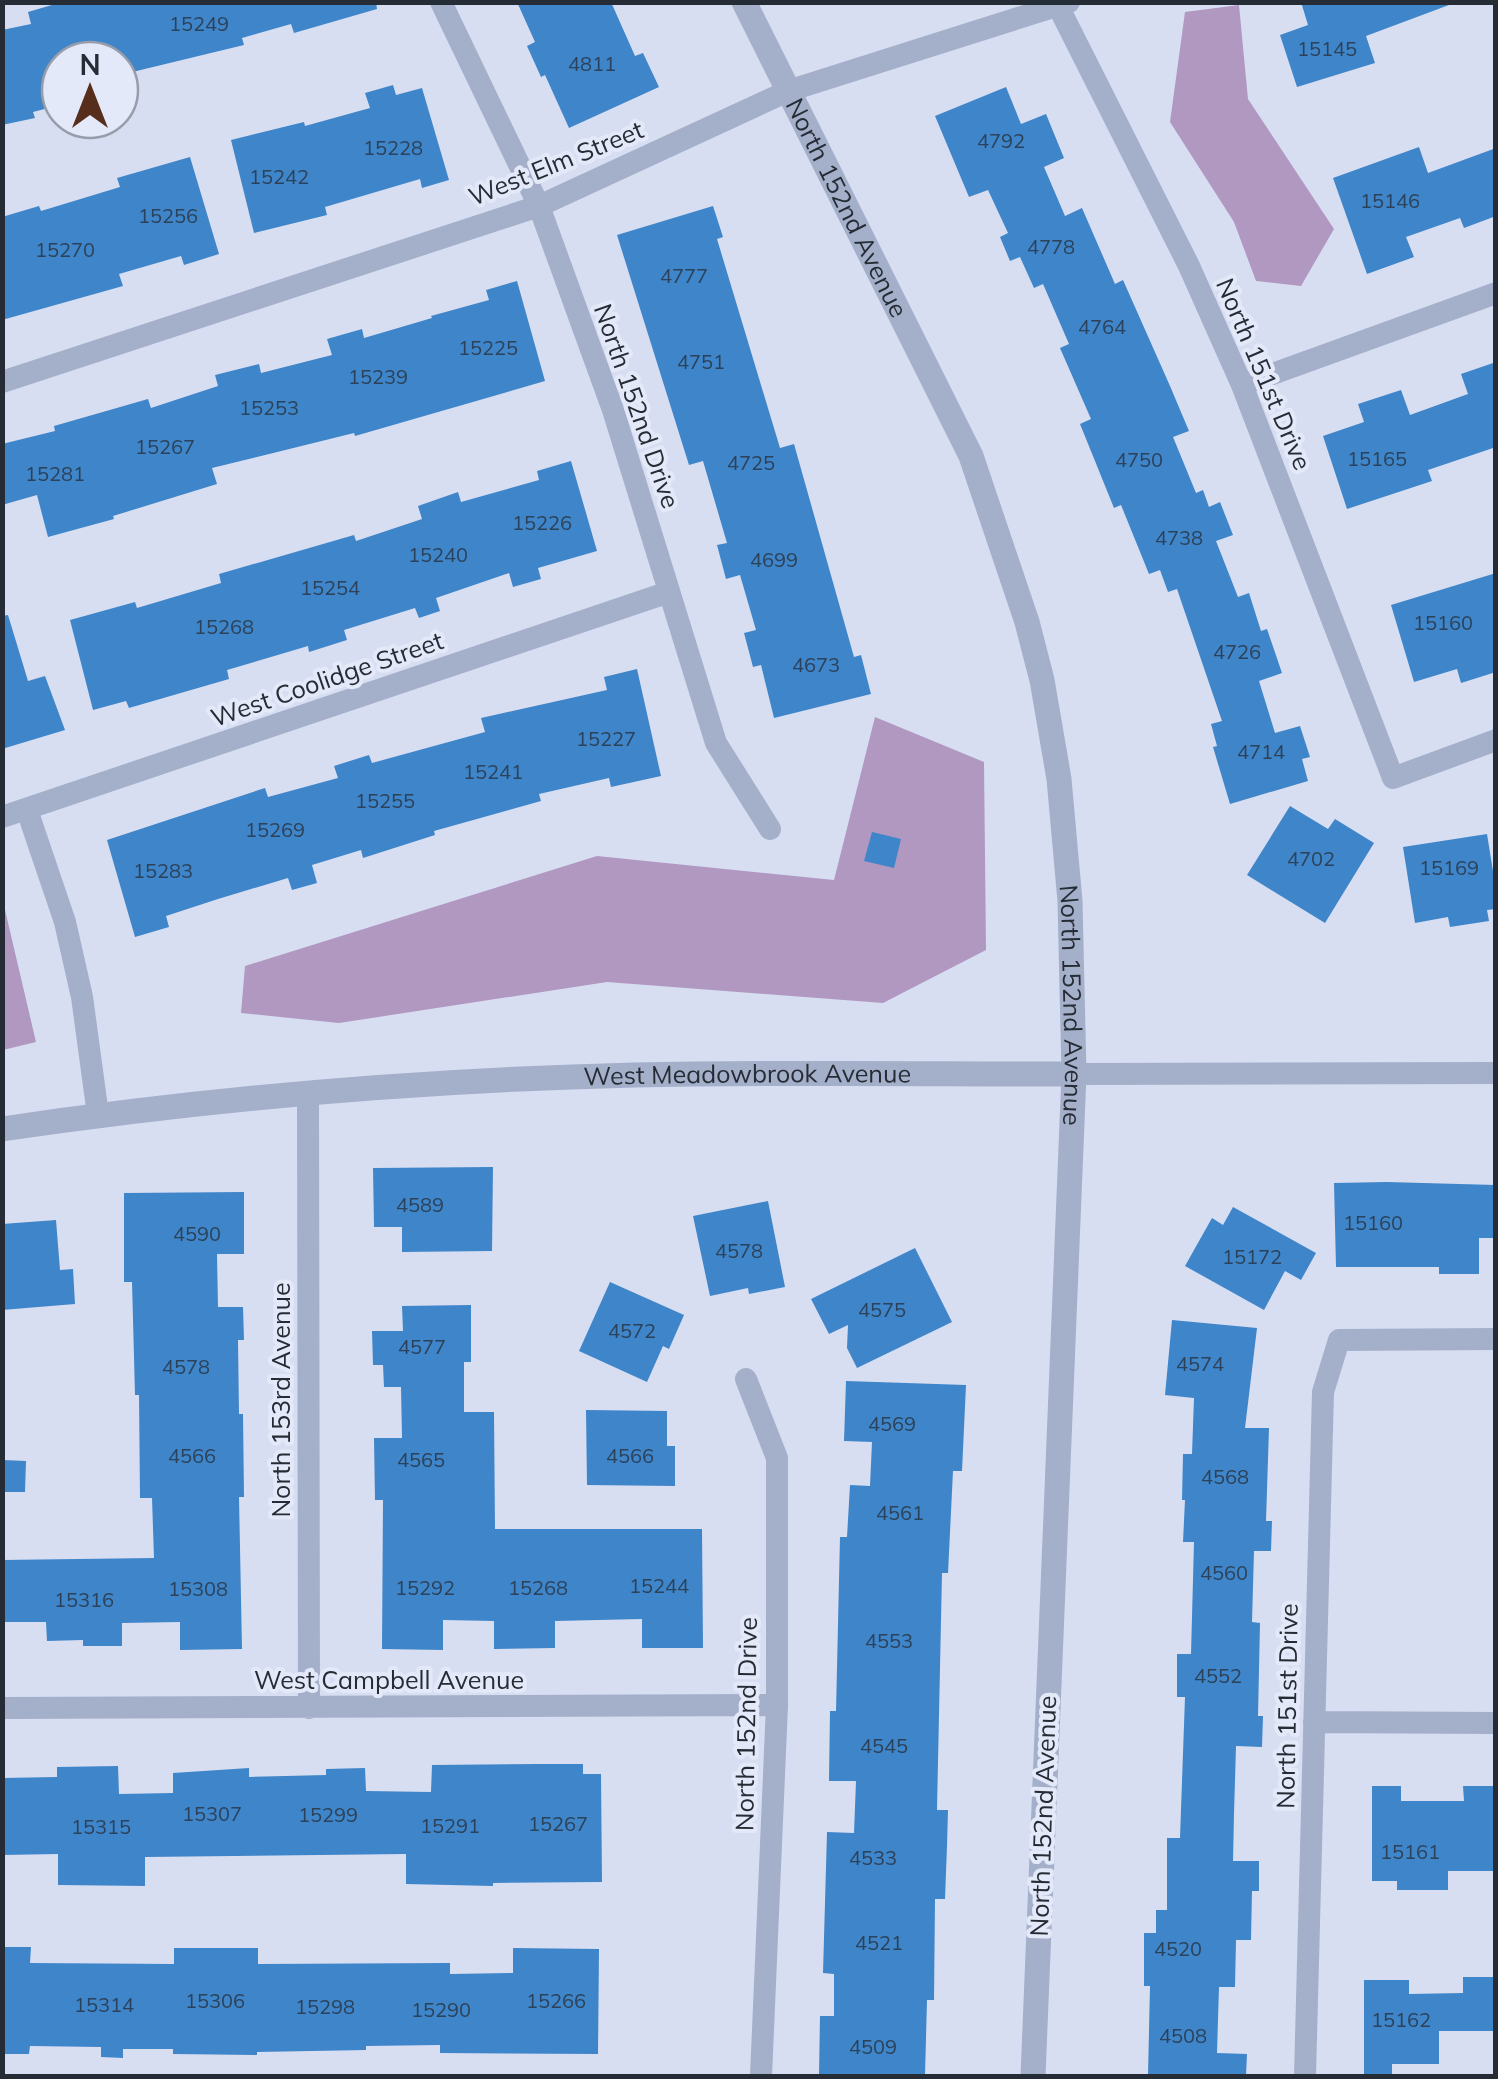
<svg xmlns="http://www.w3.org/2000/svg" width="1498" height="2079" viewBox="0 0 1498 2079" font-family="Mulish,sans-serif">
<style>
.green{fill:#b098c1}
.building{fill:#3f85c9}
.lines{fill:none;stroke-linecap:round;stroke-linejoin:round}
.minor{stroke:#a4afca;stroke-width:22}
.tertiary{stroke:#a4afca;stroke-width:25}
.labels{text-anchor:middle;stroke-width:8;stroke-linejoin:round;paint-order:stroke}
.number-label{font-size:20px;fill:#2c425a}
.street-label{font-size:25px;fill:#262c35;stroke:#e4e9f9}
</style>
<rect width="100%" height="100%" fill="#d8def2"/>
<path class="green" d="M1239 5 1248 99 1334 229 1301 286 1256 281 1234 222 1170 122 1185 12Z
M875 717 984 762 986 950 883 1003 607 982 339 1023 241 1013 245 966 597 856 834 880Z
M2 897 36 1042 3 1050H2Z"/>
<path class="building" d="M62 2H376L377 9 294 33 291 24 242 38 244 45 120 75V60H60V105L33 112 35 118 2 125V30L31 24 28 12Z
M517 2H611L635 56 643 53 659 87 569 128 545 75 541 77 527 46 535 42Z
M1301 2H1448L1449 5 1366 36 1375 63 1297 87 1280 35 1308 25Z
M393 85 396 95 422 88 449 180 422 188 420 179 325 207 327 215 254 233 231 140 304 122 305 126 370 108 365 93Z
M1006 87 1021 124 1046 114 1064 158 1044 167 1065 216 1082 208 1115 284 1123 280 1170 386 1189 431 1173 437 1196 493 1203 490 1209 507 1220 502 1233 535 1216 541 1238 597 1249 593 1261 631 1267 629 1282 673 1259 681 1275 733 1300 726 1310 757 1302 759 1308 781 1230 804 1213 747 1217 746 1211 724 1222 721 1177 589 1168 592 1160 570 1149 574 1121 505 1114 508 1080 424 1091 419 1060 348 1069 344 1043 284 1034 288 1020 257 1010 261 1000 237 1008 233 988 190 969 197 935 116Z
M1419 147 1428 173 1496 148V216L1464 228 1460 218 1406 237 1414 257 1367 274 1333 178Z
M190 157 219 254 184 265 181 256 119 274 123 286 2 320V217L39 206 41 211 120 187 117 178Z
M713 206 723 237 717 239 780 448 794 444 854 657 861 655 871 694 774 718 761 665 753 667 744 633 756 630 740 575 726 579 717 545 727 543 703 461 689 465 617 235Z
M517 281 545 381 355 436 354 433 212 468 217 484 113 516 114 519 48 537 37 495 2 505V444L55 431 54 426 148 399 151 408 218 386 215 375 259 364 261 373 332 355 327 339 362 329 364 338 432 318 431 316 489 300 486 290Z
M1496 362V447L1428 470 1432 481 1347 509 1323 436 1364 422 1358 404 1401 390 1410 415 1468 394 1461 374Z
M571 461 597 551 538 568 541 579 513 587 509 573 436 598 440 611 419 618 415 608 344 630 347 640 309 652 308 646 227 670 229 679 129 708 126 701 93 710 70 620 135 602 137 608 221 583 219 574 354 535 356 541 422 519 418 506 458 492 461 502 539 480 537 471Z
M1496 573V672L1461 683 1457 669 1414 682 1391 605Z
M8 615 28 681 45 676 65 730 2 749V616Z
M637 669 661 776 611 787 609 778 539 794 541 801 434 831 435 835 363 858 361 850 312 865 317 883 292 890 288 878 218 899 166 916 169 927 135 937 107 840 265 788 268 797 338 778 334 766 369 755 372 763 485 732 481 718 607 690 604 677Z
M1290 806 1328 829 1335 819 1374 843 1325 923 1247 875Z
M872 832 901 839 894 868 864 861Z
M1487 834 1496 890V909L1487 910 1489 921 1450 927 1448 917 1415 923 1403 847Z
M493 1167 492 1251 402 1252V1227H374L373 1168Z
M1387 1182 1496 1185V1238H1479V1274H1439V1267H1336L1334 1183Z
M244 1192V1254H217L218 1307H243L244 1340H238L239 1414H243L244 1497H239L242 1649 180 1650V1622L122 1623V1646H83V1640L47 1641 46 1622H2V1560L154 1558 152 1498H140L139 1395H135L132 1282H124V1193Z
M768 1201 785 1287 749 1294 748 1288 710 1296 693 1216Z
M1233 1207 1316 1253 1301 1280 1285 1271 1264 1310 1185 1266 1212 1218 1223 1225Z
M56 1220 60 1270 73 1269 75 1304 2 1310V1224Z
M915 1248 952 1322 857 1368 847 1348 848 1325 829 1334 811 1299Z
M610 1282 684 1315 669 1349 663 1346 647 1382 579 1351Z
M471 1305V1362H464V1412H494L495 1529H702L703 1648H642V1619L555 1621V1648L494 1649V1621L443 1620V1650L382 1649 383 1500H375L374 1438H402L401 1387H384L383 1365H373L372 1331H403L402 1306Z
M1172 1320 1257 1328 1245 1428H1269L1266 1521H1272L1271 1551H1254L1252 1622 1260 1623 1258 1716H1263L1262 1747 1236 1746 1234 1814 1233 1861H1259V1891H1252L1251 1940H1236L1235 1987H1219L1217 2053 1247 2054 1246 2076H1148L1150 1986H1144V1933H1156V1910H1167V1838H1180L1185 1697H1177V1654H1191L1194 1542H1183L1185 1500H1182L1183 1454H1192L1194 1398 1165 1395Z
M846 1381 966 1385 962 1471H953L948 1573H942L937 1810H948L947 1846 945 1899H935L934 2000H927L925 2076H819L820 2016H834V1974L823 1973 827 1832 854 1833 856 1781H829L830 1711H836L840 1537H847L850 1485 870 1486 872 1442 844 1441Z
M586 1410 667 1411V1446H675V1486L587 1485Z
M3 1460 26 1461 25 1492H3Z
M538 1764H583V1774H601L602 1882 493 1883V1886L406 1884V1854L145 1857V1886L58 1885V1854L2 1855V1778L57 1777V1767L118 1766 119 1794 173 1793V1773L249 1768V1777L326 1775V1769L365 1768 366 1791 431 1792 432 1765Z
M1372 1786H1401V1801H1464L1463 1786H1494L1496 1871H1448V1890H1397V1881H1372Z
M2 1947H31L30 1963 174 1964V1948H258V1964L450 1963V1974L513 1973V1948L599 1949 598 2054 440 2053V2045L366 2046V2050L257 2052V2055L173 2054V2049H123V2058L101 2057V2047L30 2046 29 2054H2Z
M1463 1977H1496V2031H1439V2064H1392V2076H1364V1980H1409V1994L1463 1993Z"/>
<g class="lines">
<path class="minor" d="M441 2 539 206 613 410 716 743 770 829
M1056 2 1189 266 1242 385 1393 778 1496 740
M2 382 539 206 788 91 1069 2
M1242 385 1496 293
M27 810 65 922 82 997 98 1115
M2 817 669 592
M1074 1074 1496 1073
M308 1093 309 1708
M746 1379 777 1458V1705L761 2076
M2 1708 777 1705
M1314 1722 1496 1723
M1305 2076 1323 1392 1339 1340 1496 1339"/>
<g class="tertiary">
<path id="s1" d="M744 2 971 456 1027 622 1042 680 1059 779 1070 901 1074 1074 1033 2076"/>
<path id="s2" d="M2 1129C212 1098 423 1080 635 1075 782 1072 928 1074 1074 1074"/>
</g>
</g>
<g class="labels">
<g class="number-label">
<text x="199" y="31">15249</text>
<text x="1327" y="56">15145</text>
<text x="592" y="71">4811</text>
<text x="1001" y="148">4792</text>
<text x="393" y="155">15228</text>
<text x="279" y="184">15242</text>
<text x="1390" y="208">15146</text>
<text x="168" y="223">15256</text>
<text x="1051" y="254">4778</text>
<text x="65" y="257">15270</text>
<text x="684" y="283">4777</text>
<text x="1102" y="334">4764</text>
<text x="488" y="355">15225</text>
<text x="701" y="369">4751</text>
<text x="378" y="384">15239</text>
<text x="269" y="415">15253</text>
<text x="165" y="454">15267</text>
<text x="1377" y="466">15165</text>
<text x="1139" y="467">4750</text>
<text x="751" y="470">4725</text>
<text x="55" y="481">15281</text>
<text x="542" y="530">15226</text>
<text x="1179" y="545">4738</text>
<text x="438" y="562">15240</text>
<text x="774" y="567">4699</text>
<text x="330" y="595">15254</text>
<text x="1443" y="630">15160</text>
<text x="224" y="634">15268</text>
<text x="1237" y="659">4726</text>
<text x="816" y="672">4673</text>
<text x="606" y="746">15227</text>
<text x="1261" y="759">4714</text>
<text x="493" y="779">15241</text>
<text x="385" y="808">15255</text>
<text x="275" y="837">15269</text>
<text x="1311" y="866">4702</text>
<text x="1449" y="875">15169</text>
<text x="163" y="878">15283</text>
<text x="420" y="1212">4589</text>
<text x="1373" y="1230">15160</text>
<text x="197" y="1241">4590</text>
<text x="739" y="1258">4578</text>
<text x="1252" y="1264">15172</text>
<text x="882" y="1317">4575</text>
<text x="632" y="1338">4572</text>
<text x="422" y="1354">4577</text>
<text x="1200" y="1371">4574</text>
<text x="186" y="1374">4578</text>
<text x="892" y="1431">4569</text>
<text x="192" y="1463">4566</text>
<text x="630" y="1463">4566</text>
<text x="421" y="1467">4565</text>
<text x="1225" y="1484">4568</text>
<text x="900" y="1520">4561</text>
<text x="1224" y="1580">4560</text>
<text x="659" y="1593">15244</text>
<text x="425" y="1595">15292</text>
<text x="538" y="1595">15268</text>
<text x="198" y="1596">15308</text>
<text x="84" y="1607">15316</text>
<text x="889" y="1648">4553</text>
<text x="1218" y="1683">4552</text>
<text x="884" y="1753">4545</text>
<text x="212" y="1821">15307</text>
<text x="328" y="1822">15299</text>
<text x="558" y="1831">15267</text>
<text x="450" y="1833">15291</text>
<text x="101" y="1834">15315</text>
<text x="1410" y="1859">15161</text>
<text x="873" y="1865">4533</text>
<text x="879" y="1950">4521</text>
<text x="1178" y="1956">4520</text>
<text x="215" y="2008">15306</text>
<text x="556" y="2008">15266</text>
<text x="104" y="2012">15314</text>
<text x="325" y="2014">15298</text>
<text x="441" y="2017">15290</text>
<text x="1401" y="2027">15162</text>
<text x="1183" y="2043">4508</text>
<text x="873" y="2054">4509</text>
</g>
<g class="street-label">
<text transform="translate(556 163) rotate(-22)" y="9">West Elm Street</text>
<text dy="9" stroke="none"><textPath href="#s1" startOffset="230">North 152nd Avenue</textPath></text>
<text transform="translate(1264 374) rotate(67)" y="9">North 151st Drive</text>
<text transform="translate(637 406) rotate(71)" y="9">North 152nd Drive</text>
<text transform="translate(327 679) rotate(-19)" y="9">West Coolidge Street</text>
<text dy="9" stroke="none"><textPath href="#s1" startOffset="1070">North 152nd Avenue</textPath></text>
<text dy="9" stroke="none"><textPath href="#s2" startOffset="748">West Meadowbrook Avenue</textPath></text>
<text transform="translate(281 1400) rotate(-90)" y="9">North 153rd Avenue</text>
<text x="389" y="1689">West Campbell Avenue</text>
<text transform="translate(1287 1706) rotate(-89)" y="9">North 151st Drive</text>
<text transform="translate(746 1724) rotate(-89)" y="9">North 152nd Drive</text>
<text transform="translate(1043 1816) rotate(-88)" y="9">North 152nd Avenue</text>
</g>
</g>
<rect width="1498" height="2079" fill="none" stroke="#262c35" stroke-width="10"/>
<g transform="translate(90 90)"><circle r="48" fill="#e4e9f9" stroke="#989dab" stroke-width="2.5"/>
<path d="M0-8L18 38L0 25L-18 38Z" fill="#572e1b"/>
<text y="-15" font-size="28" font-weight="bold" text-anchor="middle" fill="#262c35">N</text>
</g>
</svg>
